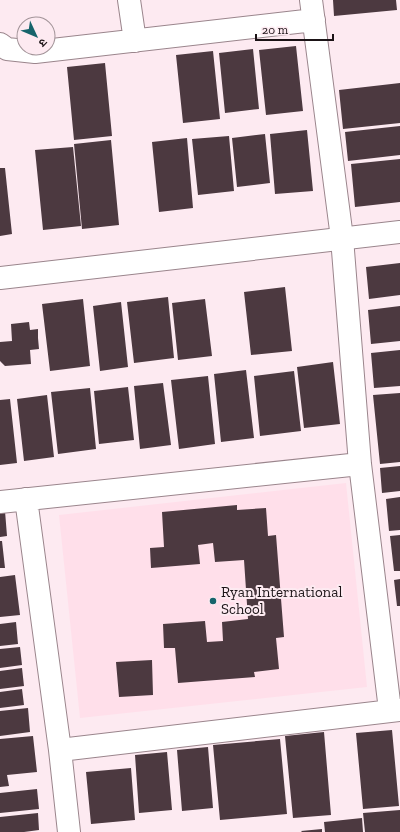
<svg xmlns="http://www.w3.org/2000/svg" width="400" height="832" viewBox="0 0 400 832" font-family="'Zilla Slab','Noto Sans Devanagari',serif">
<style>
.built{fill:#ffdfea}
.building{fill:#4c3940}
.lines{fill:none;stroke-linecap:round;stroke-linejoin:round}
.street-casing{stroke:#9a858c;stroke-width:24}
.secondary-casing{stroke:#9a858c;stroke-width:24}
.street{stroke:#fff;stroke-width:22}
.secondary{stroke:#fff;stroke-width:22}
.poi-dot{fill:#16646b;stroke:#fdeaf1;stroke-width:1.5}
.labels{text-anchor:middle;stroke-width:4;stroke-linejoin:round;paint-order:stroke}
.poi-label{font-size:15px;fill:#1b1316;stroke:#fdeaf1;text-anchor:start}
</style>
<rect width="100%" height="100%" fill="#fdeaf1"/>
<path class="built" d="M346 483 367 687 80 718 59 515Z"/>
<path class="building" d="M333 0H396L397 10 334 16Z
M296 46 303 111 266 115 259 50Z
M253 49 259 109 225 113 219 53Z
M213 51 220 119 183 123 176 55Z
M105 63 112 136 74 140 67 67Z
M400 83V123L343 129 339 90Z
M400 126V155L348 161 345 132Z
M307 130 313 191 275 194 270 134Z
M265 134 270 183 237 187 232 138Z
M229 136 234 191 198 195 192 139Z
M187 138 193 208 159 212 152 142Z
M111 140 119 225 82 229 74 144Z
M73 147 81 226 43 230 35 150Z
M400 159V202L355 207 351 164Z
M0 168H5L12 234 0 236Z
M400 263V295L369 299 366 267Z
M285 287 292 351 251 355 244 292Z
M168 297 174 358 134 363 127 302Z
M83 299 90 366 50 371 42 304Z
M205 299 212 356 178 360 172 303Z
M121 302 128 367 100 371 93 306Z
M400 306V341L371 344 368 310Z
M29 322 30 330 38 329V338L39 349 30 350 31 364 5 366 0 361V342L12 341 11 324Z
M400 350V386L374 388 371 353Z
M333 362 340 424 304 428 297 367Z
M246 370 254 438 221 442 214 374Z
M294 371 301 431 260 436 254 376Z
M208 376 215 444 179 449 171 380Z
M163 383 171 445 140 449 134 386Z
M128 387 134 440 99 444 94 391Z
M90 388 96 449 58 454 51 392Z
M400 393V462L380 464 373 395Z
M47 395 54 457 24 461 17 399Z
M10 399 17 463 0 465V400Z
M400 466V491L382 493 380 468Z
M400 497V530L389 531 386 499Z
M237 505V510L266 508 268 536 276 535 284 637 276 638 279 669 254 672 255 677 178 683 175 648H164L163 624 205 621 207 642 223 641 222 622 248 619 244 560 215 562 213 543 198 545 200 564 151 568 150 548 164 547 162 512Z
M5 511 7 536 0 537V512Z
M400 535V571H394L390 536Z
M0 541H2L5 568H0Z
M15 575 20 615 0 617V577Z
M400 579V606H397L394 580Z
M16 622 18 644 0 646V624Z
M20 647 22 665 0 668V649Z
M152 660 153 695 119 697 116 662Z
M22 668 24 686 0 689V671Z
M22 689 24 705 0 708V692Z
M28 708 30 732 0 736V711Z
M392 730 399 806 363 809 356 733Z
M324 732 331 815 293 818 285 736Z
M33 736 37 772 7 775 9 786 0 787V739Z
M280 739 287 814 220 820 213 745Z
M208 747 213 808 182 811 177 750Z
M167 752 172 810 139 813 135 755Z
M131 768 135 820 91 824 86 772Z
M37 789 39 809 0 813V793Z
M400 810V832H365L363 813Z
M38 813 39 830 24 832H0V817Z
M362 818 363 832H325L324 822Z
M322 829V832H302L301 831Z"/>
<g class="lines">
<defs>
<path id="street" d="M129 0 135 41
M311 0 342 238 360 464 390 710
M0 44 7 49 35 52 314 20
M26 499 60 750 69 832
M0 502 360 464
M60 750 400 710"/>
<path id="secondary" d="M0 278 400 232"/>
</defs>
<use href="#street" class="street-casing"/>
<use href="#secondary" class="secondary-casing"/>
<use href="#street" class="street"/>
<use href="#secondary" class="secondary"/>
</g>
<circle class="poi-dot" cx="213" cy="601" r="4"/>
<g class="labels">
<g class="poi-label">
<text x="221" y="597">Ryan International<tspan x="221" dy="17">School</tspan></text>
</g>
</g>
<g transform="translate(36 36) rotate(134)"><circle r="19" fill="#fdeaf1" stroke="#a39499"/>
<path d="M0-3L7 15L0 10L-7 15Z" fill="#16646b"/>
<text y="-6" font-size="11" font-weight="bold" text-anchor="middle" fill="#1b1316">उ</text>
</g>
<path d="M256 34v6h77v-6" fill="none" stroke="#1b1316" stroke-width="2"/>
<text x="262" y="34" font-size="12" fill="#1b1316" stroke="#fdeaf1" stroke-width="3" paint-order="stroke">20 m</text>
</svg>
